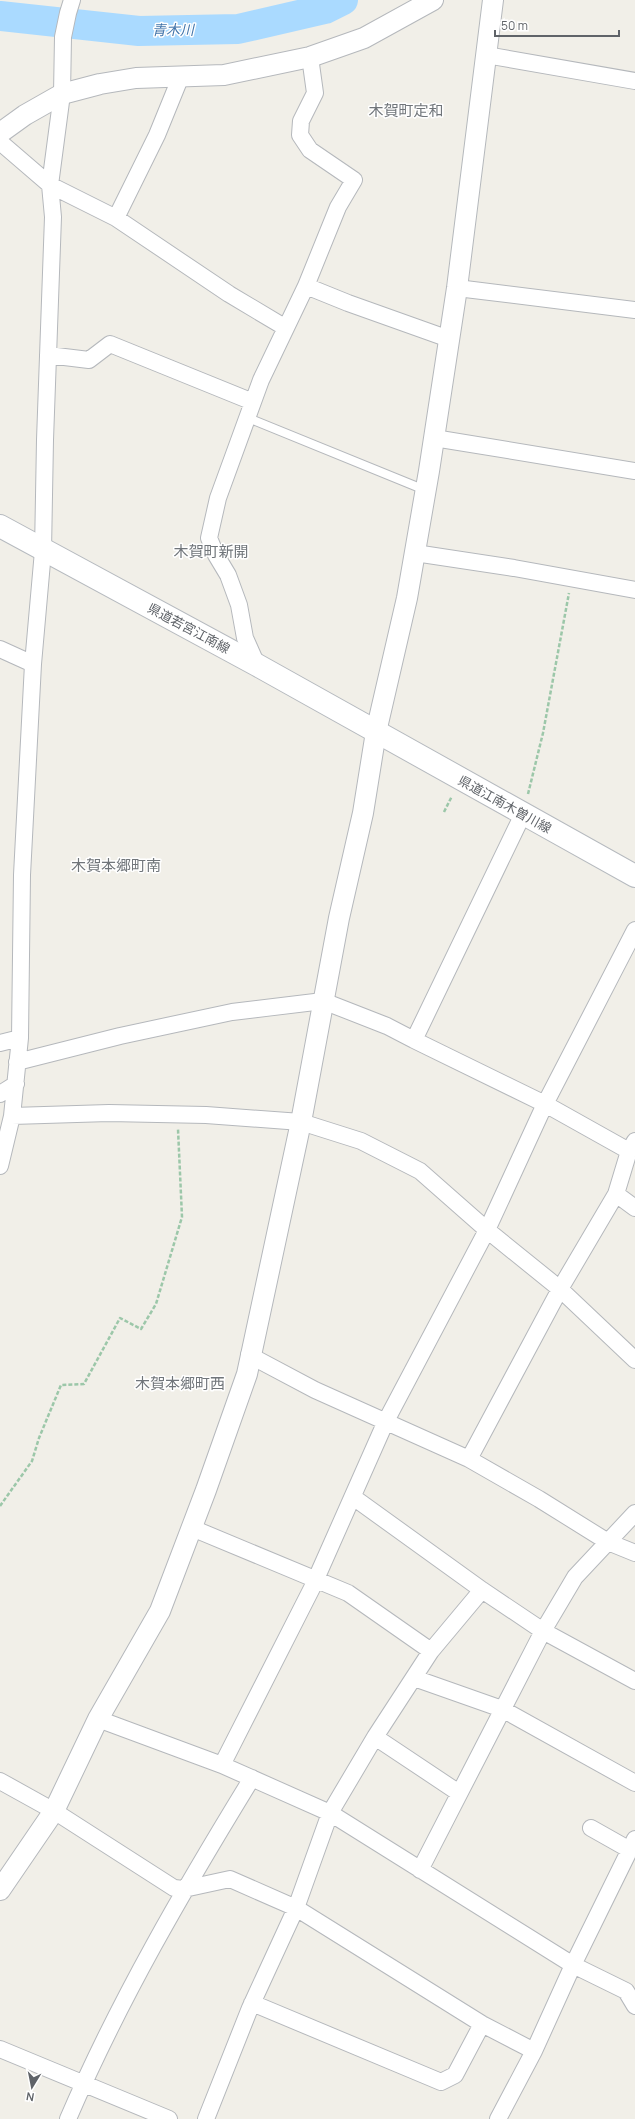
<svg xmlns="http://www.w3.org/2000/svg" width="635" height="2119" viewBox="0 0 635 2119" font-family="Manrope,'Noto Sans JP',sans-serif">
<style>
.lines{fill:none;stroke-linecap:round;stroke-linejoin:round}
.river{stroke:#aadaff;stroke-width:30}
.service-casing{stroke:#b5b8bc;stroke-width:10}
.minor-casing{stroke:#b5b8bc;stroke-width:18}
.tertiary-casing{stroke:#b5b8bc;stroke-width:22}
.secondary-casing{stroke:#b6babf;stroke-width:24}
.path{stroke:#9cc7a9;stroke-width:2.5;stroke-dasharray:4 2;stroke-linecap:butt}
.service{stroke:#fff;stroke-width:8}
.minor{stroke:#fff;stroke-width:16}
.tertiary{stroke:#fff;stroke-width:20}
.secondary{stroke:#fff;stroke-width:22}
.labels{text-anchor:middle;stroke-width:3;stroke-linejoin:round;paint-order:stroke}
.street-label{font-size:13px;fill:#5f6368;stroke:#fff}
.water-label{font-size:14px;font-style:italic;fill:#4174aa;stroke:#fff}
.quarter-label{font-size:15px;fill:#70757a;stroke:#fff}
</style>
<rect width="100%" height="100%" fill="#f1efe8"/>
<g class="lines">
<path class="river" d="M0 16 139 31 238 29 325 9 343 0"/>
<defs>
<path id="service" d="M248 418 425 490"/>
<path id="minor" d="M486 55 635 81
M0 142 50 185 116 218 229 294 286 328
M116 218 157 135 181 76
M306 286 348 303 449 339
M457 288 635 310
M48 355 89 360 110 344 253 402
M434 438 635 471
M415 553 514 568 635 590
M0 649 33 664
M257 665 245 638 239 605 228 575 216 555 209 538 218 498 261 380 306 286 338 207 354 180 310 150 300 135 301 121 315 93 310 57
M635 930 545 1104 487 1230 386 1421 312 1588 222 1765 330 1813 573 1965 626 1991 635 2006
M414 1040 523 814
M0 1043 20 1038
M17 1062 120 1036 232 1012 323 1001 387 1026 414 1040 545 1104 629 1151
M0 1094 16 1084
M12 1116 109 1113 206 1115 301 1122 361 1141 420 1171 487 1230 560 1289 635 1360
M0 1166 12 1116 20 1038 22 875 33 664 43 551 45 440 53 217 50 185 62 94 63 37 68 13 72 0
M616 1194 635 1208
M249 1355 315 1390 469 1459 539 1499 608 1542 635 1553
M469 1459 560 1289 616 1194 629 1151 635 1141
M353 1497 482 1590 543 1631 635 1681
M192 1528 348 1593 431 1651
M414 1678 502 1709 635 1783
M98 1719 222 1765
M375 1737 459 1793
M0 1781 54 1811 174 1888 184 1889 230 1879 296 1908 482 2024 534 2051
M591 1828 630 1850
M420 1870 543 1631 575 1577 635 1513
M252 2003 441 2082 455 2075 482 2024
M0 2049 169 2119
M68 2119C119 2000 184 1889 252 1778
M206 2119 250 2008 296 1908 330 1813 375 1737 431 1651 482 1590
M498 2119 534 2051 573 1965 635 1839"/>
<path id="tertiary" d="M0 133 25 115 62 94 100 84 136 78 224 75 310 57 364 38 433 0
M0 1890 54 1811 98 1719 160 1611 206 1490 247 1374 301 1122 339 918 363 813 376 732 407 598 429 471 457 288 493 0"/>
<path id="secondary" d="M0 526 257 665 635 876"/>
</defs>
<use href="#service" class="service-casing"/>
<use href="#minor" class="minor-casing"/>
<use href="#tertiary" class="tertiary-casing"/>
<use href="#secondary" class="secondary-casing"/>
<path class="path" d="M528 794 543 733 569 593
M444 812 452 796
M0 1506 32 1461 39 1438 61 1385 84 1384 120 1318 141 1329 156 1304 182 1217 178 1129"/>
<use href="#service" class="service"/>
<use href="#minor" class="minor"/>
<use href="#tertiary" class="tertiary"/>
<use href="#secondary" class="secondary"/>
</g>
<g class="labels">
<g class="street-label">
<text transform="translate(189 628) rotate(28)" y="5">県道若宮江南線</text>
<text transform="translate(505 804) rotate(29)" y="5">県道江南木曽川線</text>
</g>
<g class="water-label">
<text transform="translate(173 30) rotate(-1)" y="5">青木川</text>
</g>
<g class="quarter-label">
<text x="406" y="116">木賀町定和</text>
<text x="211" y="557">木賀町新開</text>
<text x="116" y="871">木賀本郷町南</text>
<text x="180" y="1389">木賀本郷町西</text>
</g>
</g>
<g transform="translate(32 2087) rotate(190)" stroke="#ffffff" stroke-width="3" paint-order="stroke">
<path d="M0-3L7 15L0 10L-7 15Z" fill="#5f6368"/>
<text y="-6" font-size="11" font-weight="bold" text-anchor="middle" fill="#5f6368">N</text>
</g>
<path d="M495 30v6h124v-6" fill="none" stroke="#5f6368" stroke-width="2"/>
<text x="501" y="30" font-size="12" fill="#5f6368" stroke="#ffffff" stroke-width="3" paint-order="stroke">50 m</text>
</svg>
